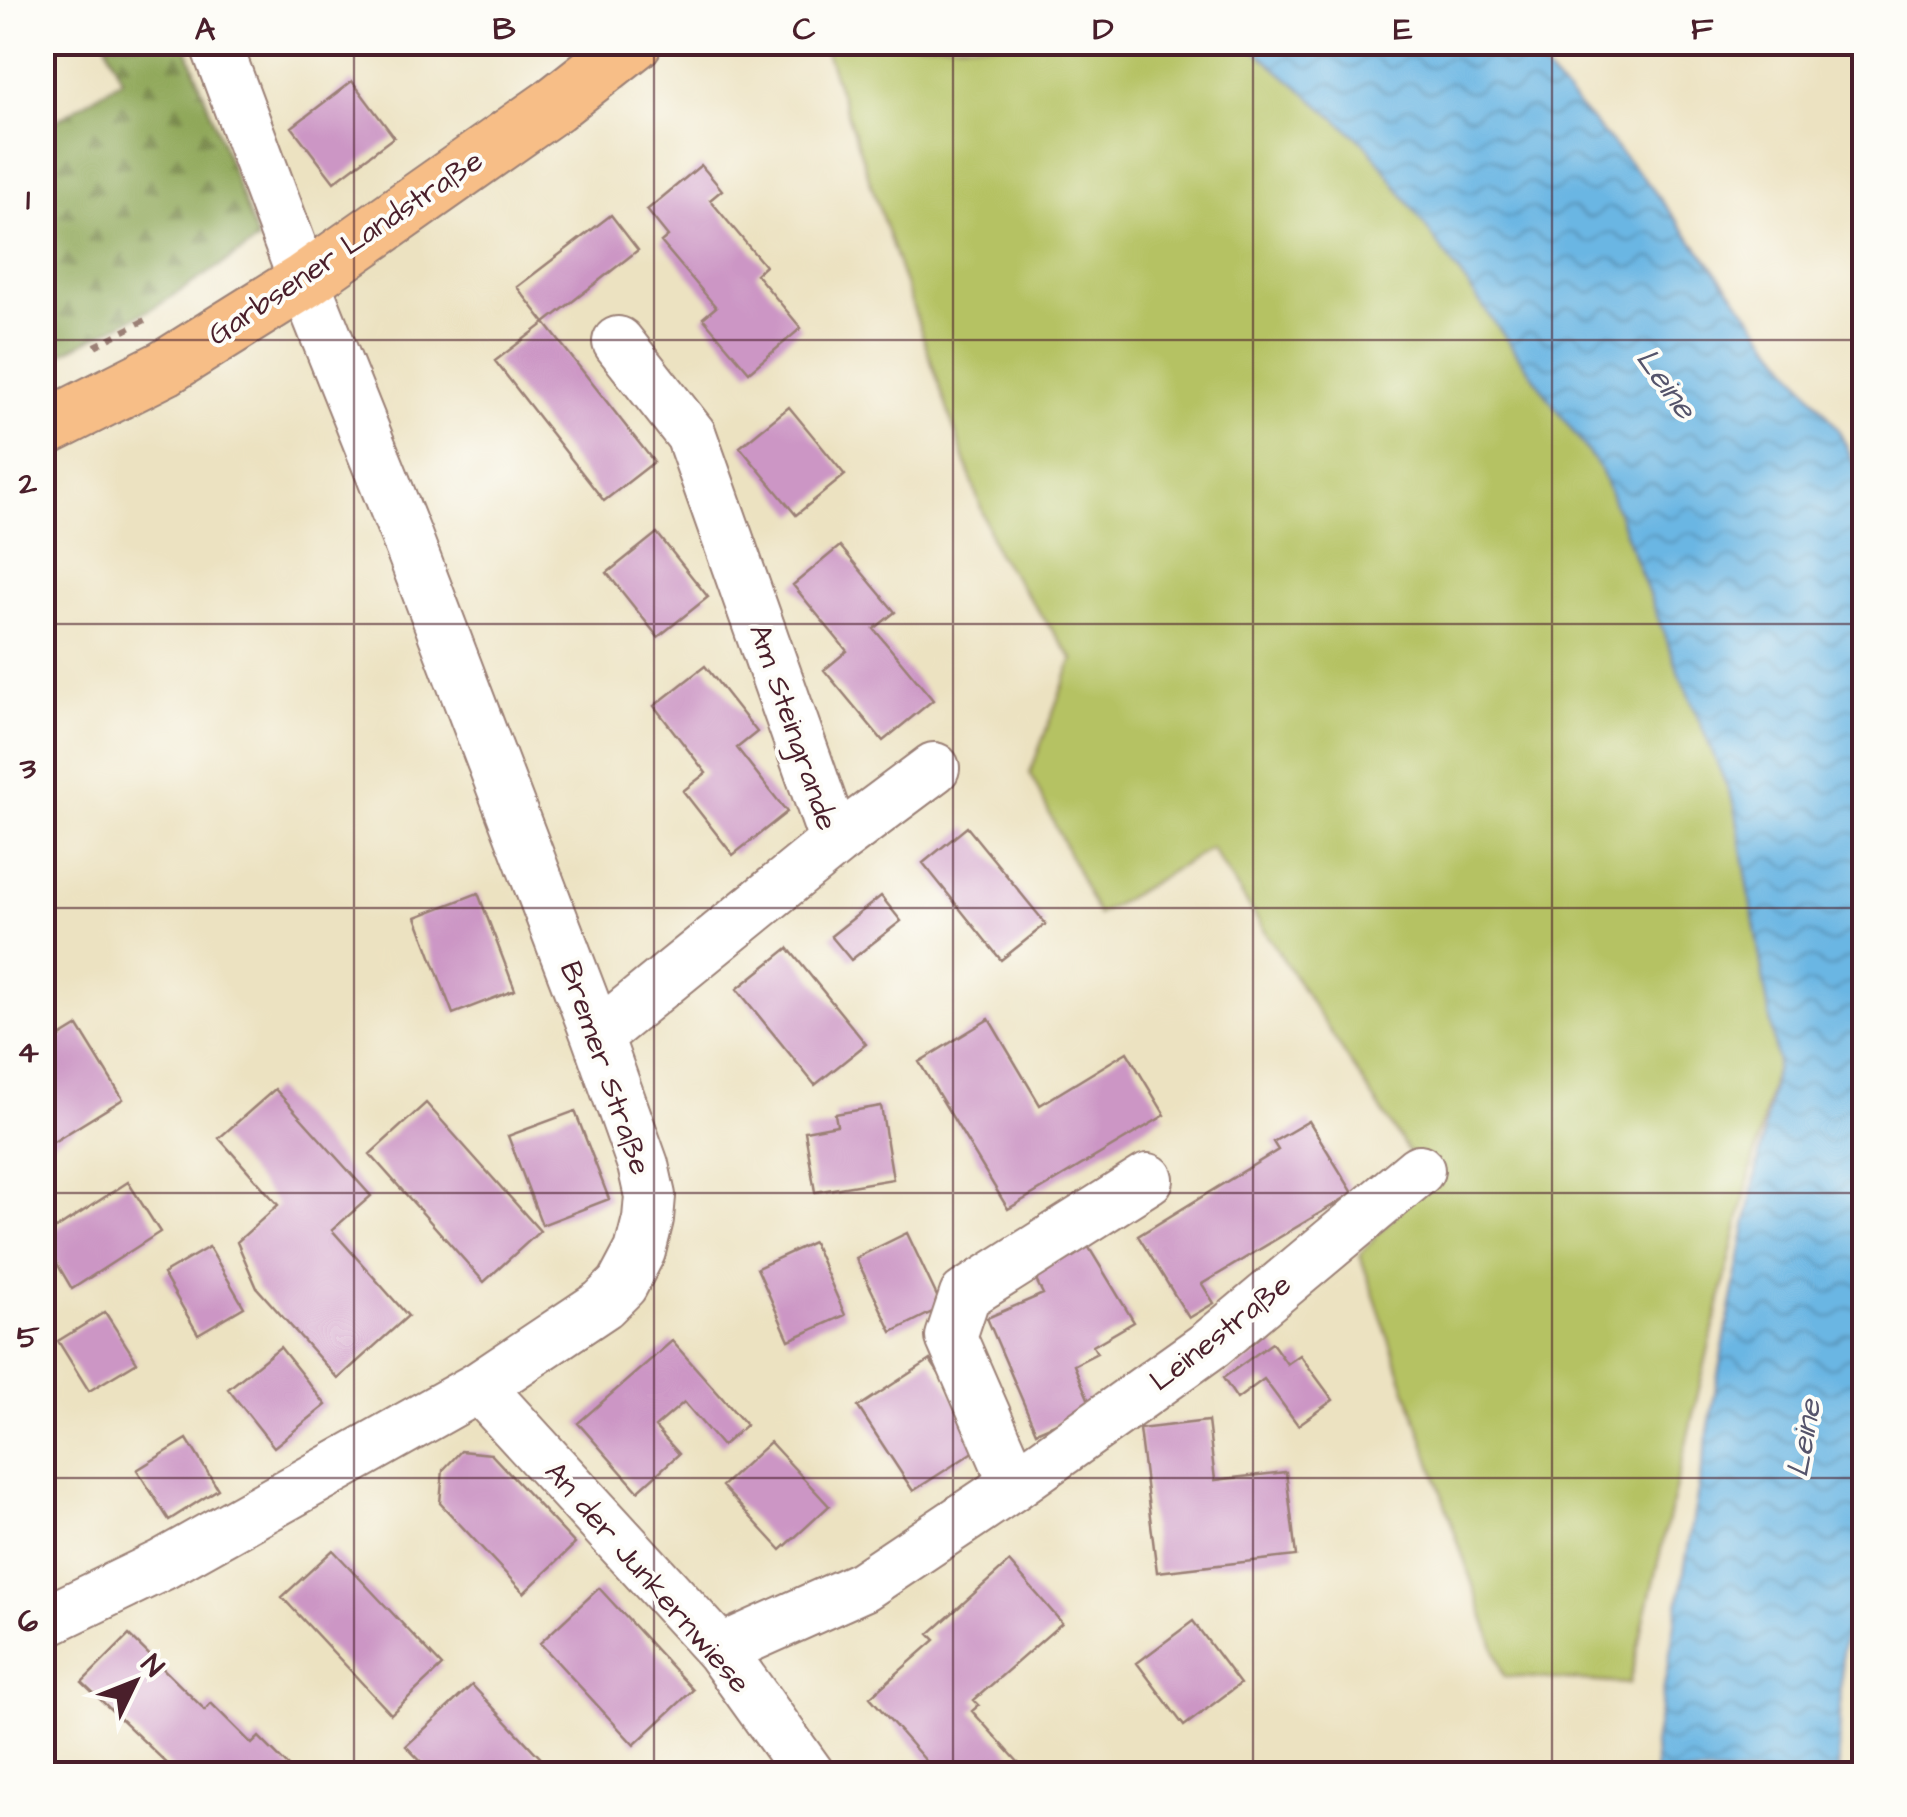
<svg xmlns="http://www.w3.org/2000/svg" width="1907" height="1817" viewBox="0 0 1907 1817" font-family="'Architects Daughter',sans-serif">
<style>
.grass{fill:#b5c264;stroke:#807048;stroke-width:2.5}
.forest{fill:url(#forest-firs);stroke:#6d6442;stroke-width:2.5}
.water{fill:url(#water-waves);stroke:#5a6a87;stroke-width:2.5}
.building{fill:#cc96c5}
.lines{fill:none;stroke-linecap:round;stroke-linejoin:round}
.minor-casing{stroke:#9b8076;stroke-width:54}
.major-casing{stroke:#9b8076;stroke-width:59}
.path{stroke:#9b8076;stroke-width:6;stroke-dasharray:8 8;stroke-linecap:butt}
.minor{stroke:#fff;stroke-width:50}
.major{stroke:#f7be87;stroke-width:55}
.grid{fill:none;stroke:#4a1f2b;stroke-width:2.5;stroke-opacity:0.55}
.labels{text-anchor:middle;stroke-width:8;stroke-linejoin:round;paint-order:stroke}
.street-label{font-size:30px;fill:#4a1f2b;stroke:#fdfcf7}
.water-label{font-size:32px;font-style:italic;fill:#55546b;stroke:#fdfcf7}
.neatline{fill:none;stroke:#4a1f2b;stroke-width:4}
.grid-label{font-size:32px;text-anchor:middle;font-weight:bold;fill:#4a1f2b}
</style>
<defs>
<pattern id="forest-firs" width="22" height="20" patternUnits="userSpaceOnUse" patternTransform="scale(2.5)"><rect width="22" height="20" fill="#90a85a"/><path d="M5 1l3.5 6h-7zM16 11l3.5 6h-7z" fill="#78884b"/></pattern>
<pattern id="water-waves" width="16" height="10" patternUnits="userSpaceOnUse" patternTransform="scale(2.5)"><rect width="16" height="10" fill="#6ab6e3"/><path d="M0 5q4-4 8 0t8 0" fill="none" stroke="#5993b8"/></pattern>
</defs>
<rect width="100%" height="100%" fill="#fdfcf7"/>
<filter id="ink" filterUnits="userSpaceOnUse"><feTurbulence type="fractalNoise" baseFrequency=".01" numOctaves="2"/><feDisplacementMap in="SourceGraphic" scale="20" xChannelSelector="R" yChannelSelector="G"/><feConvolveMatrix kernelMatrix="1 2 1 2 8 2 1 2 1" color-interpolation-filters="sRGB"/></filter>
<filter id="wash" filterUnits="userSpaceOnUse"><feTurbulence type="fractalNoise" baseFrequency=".0048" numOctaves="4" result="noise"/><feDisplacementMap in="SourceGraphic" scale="40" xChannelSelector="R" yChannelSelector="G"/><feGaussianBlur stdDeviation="2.25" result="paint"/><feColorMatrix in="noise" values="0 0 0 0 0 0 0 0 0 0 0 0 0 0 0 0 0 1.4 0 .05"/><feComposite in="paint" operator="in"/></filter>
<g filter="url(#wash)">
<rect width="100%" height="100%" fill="#ece2c1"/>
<path class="grass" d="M823 43H1246L1367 145 1602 472 1678 670 1735 806 1777 1061 1629 1684 1504 1676 1360 1255 1426 1179 1211 848 1098 915 1030 773 1073 659 996 552Z"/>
<path class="forest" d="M106 43H185L258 241 157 306 43 363V129L122 80Z"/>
<path class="water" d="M1246 43H1521L1648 183 1838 429 1864 484V1520L1842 1652 1838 1774H1656L1654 1745 1718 1375 1777 1061 1735 806 1678 670 1602 472 1367 145Z"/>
<g id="blocks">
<path class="building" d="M352 81 394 137 334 182 292 127Z
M701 165 722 190 710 200 765 266 756 274 801 328 749 372 703 318 716 307 661 242 668 236 647 210Z
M611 215 638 250 545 323 517 287Z
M545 323 654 462 604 501 495 361Z
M789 407 845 475 796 515 740 447Z
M657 533 708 597 658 637 607 573Z
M840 546 895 612 874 629 933 700 883 741 824 670 847 651 793 585Z
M705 666 757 732 737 748 787 812 733 855 683 791 706 773 654 706Z
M967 827 1046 924 1001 960 923 863Z
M478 893 515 990 453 1014 416 917Z
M881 896 901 921 851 960 831 936Z
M788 948 866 1044 815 1085 737 989Z
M989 1019 1040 1105 1127 1052 1165 1115 1008 1209 919 1062Z
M78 1026 123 1099 42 1149V1048Z
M275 1089 371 1196 332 1230 408 1316 338 1379 257 1288 237 1242 278 1205 219 1138Z
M426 1103 540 1231 484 1282 370 1154Z
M881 1106 893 1179 815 1192 805 1131 837 1125 835 1114Z
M575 1111 609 1199 542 1225 508 1136Z
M1309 1121 1353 1193 1202 1284 1214 1303 1189 1318 1138 1236 1278 1150 1273 1142Z
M128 1182 160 1232 72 1289 42 1238Z
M907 1233 942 1307 892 1332 856 1258Z
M1085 1241 1134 1322 1093 1346 1097 1353 1074 1365 1092 1408 1036 1432 987 1318 1043 1294 1032 1272Z
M813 1242 845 1315 789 1340 757 1268Z
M209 1247 244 1307 198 1334 163 1274Z
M105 1312 137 1362 89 1391 58 1341Z
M672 1341 746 1425 722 1446 684 1402 655 1427 679 1454 638 1491 578 1423Z
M1272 1343 1287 1364 1300 1355 1333 1400 1298 1425 1264 1379 1237 1399 1223 1378Z
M280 1347 326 1405 274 1447 228 1389Z
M930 1360 986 1444 913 1491 858 1407Z
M1208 1421 1215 1480 1286 1472 1296 1556 1157 1572 1139 1429Z
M187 1439 218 1489 169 1520 137 1470Z
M770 1442 829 1506 781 1550 722 1486Z
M461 1451 491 1454 575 1544 524 1593 440 1503 443 1470Z
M333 1550 442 1666 391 1714 282 1597Z
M1009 1562 1062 1623 974 1700 979 1705 972 1711 1029 1774H926L920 1768 927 1762 870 1697 935 1640 929 1634Z
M599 1588 693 1690 634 1745 540 1643Z
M1193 1621 1240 1684 1184 1726 1137 1663Z
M129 1635 205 1710 211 1703 252 1744 259 1737 296 1774H178L82 1682Z
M472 1685 550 1768 543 1774H433L406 1746Z"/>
</g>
</g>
<g filter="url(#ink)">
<use href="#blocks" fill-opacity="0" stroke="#9b8076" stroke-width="2.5"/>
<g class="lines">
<defs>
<path id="minor" d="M835 842 934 768
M597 1036 835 842 691 435 618 342
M479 1387 720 1650 809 1774
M1015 1484 951 1337 965 1295 1148 1179
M42 1623 162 1565 479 1387 603 1304 622 1285 640 1251 648 1219 650 1196 643 1165 597 1036 407 538 304 281 215 42
M720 1650 863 1586 1015 1484 1211 1344 1419 1170"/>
<path id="major" d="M42 430 165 368 304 281 554 105 634 42"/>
</defs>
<use href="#minor" class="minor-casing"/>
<use href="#major" class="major-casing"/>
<path class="path" d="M95 346 151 317"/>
<use href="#minor" class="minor"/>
<use href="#major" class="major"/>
</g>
</g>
<path class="grid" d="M354 42V1774M654 42V1774M953 42V1774M1253 42V1774M1552 42V1774M42 340H1864M42 624H1864M42 908H1864M42 1193H1864M42 1478H1864"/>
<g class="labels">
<g class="street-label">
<text transform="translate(345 247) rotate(-34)" y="10">Garbsener Landstraße</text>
<text transform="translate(794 727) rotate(71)" y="10">Am Steingrande</text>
<text transform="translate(606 1068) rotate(71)" y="10">Bremer Straße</text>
<text transform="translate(1220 1332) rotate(-38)" y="10">Leinestraße</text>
<text transform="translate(648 1577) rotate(49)" y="10">An der Junkernwiese</text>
</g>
<g class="water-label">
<text transform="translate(1667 383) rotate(54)" y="11">Leine</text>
<text transform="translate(1803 1438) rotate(-80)" y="11">Leine</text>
</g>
</g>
<rect width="1907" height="1817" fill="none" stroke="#fdfcf7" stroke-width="110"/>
<g transform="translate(135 1682) rotate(47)" stroke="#fdfcf7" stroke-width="8" paint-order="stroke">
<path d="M0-8L18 38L0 25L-18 38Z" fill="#4a1f2b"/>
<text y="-15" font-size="28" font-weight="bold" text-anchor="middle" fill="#4a1f2b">N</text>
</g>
<rect x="55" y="55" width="1797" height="1707" class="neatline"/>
<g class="grid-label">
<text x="205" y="39">A</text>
<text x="504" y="39">B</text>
<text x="804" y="39">C</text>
<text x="1103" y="39">D</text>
<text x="1403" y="39">E</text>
<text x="1702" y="39">F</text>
<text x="28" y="209">1</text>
<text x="28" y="493">2</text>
<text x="28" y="778">3</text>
<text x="28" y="1062">4</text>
<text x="28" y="1347">5</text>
<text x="28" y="1631">6</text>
</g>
</svg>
